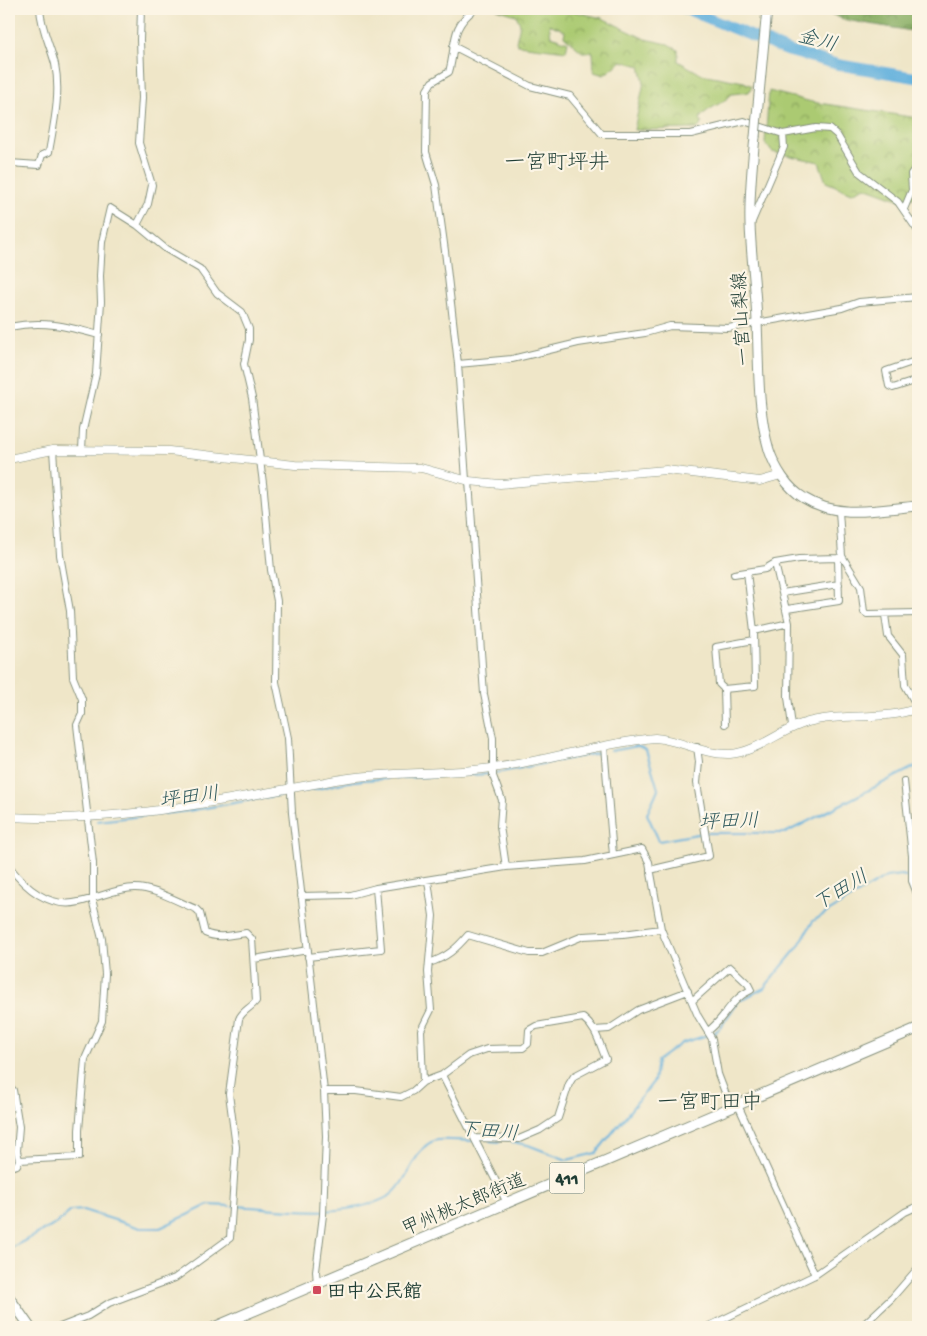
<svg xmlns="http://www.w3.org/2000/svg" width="927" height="1336" viewBox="0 0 927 1336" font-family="'Gochi Hand','Klee One',sans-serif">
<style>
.forest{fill:url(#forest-crowns);stroke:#54764c}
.park{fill:url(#park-crowns);stroke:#658453}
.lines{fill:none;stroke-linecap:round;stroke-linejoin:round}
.stream{stroke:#64b1dd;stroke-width:2}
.river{stroke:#64b1dd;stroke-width:11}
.minor-casing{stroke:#87927e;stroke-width:8}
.tertiary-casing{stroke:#87927e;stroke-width:9}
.secondary-casing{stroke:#87927e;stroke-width:11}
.trunk-casing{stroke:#87927e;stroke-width:12}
.minor{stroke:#fff;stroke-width:6}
.tertiary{stroke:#fff;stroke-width:8}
.secondary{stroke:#fff;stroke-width:9}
.trunk{stroke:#fff;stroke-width:10}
.secondary-bridge-casing{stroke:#87927e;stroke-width:11;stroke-linecap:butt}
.secondary-bridge{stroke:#fff;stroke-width:9}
.poi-dot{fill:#d1495b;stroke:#fcf5e5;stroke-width:2}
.labels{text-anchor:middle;stroke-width:4.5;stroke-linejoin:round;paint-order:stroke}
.shield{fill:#fcf5e5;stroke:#617469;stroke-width:1}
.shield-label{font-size:18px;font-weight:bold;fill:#1f3d34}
.street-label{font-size:19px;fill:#1f3d34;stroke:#fcf5e5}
.poi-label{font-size:19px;font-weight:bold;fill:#1f3d34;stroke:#fcf5e5;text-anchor:start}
.water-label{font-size:20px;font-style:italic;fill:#305a5e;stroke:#fcf5e5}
.quarter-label{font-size:21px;fill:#1f3d34;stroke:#fcf5e5}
</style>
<defs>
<pattern id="forest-crowns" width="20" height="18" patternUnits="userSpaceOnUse" patternTransform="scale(1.25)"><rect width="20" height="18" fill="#88ae64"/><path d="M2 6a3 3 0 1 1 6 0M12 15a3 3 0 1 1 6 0" fill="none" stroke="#6f8f53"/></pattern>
<pattern id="park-crowns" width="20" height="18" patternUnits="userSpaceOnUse" patternTransform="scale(1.25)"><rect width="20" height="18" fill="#abca72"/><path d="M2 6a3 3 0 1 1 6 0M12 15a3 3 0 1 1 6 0" fill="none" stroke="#8ba55e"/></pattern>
</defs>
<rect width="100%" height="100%" fill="#fcf5e5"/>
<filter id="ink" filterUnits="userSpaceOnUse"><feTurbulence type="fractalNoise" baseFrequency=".02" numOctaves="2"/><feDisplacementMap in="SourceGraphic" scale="10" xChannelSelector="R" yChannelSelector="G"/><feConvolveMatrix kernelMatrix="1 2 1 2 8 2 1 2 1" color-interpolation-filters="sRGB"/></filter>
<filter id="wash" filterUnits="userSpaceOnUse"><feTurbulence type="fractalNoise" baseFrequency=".0096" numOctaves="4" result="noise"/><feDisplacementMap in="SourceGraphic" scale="20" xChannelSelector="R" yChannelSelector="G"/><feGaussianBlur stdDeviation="1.12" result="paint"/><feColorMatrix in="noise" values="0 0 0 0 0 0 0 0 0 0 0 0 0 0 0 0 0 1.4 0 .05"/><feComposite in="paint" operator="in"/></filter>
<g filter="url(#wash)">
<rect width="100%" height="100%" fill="#efe6c8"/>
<path class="forest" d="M819 9H918V32L845 20Z"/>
<path class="park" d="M497 9H563L602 18 645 39 668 44 678 50V61L701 74 744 82 752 86 749 92 732 94C722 105 708 107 700 118L702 124 697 129 634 130 644 82 640 66 622 61 604 75 594 72 593 52H582L564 36 565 31 549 24 551 36 568 42 566 51 518 45 516 42 520 24 516 15Z
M769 91 812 102 918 118V196L903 201 865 187 852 193 826 182 819 162 772 152 765 143Z"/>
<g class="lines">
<path class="stream" d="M610 751 638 746 646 750 658 789 647 814 659 841 703 833H785L918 765
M496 773 599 753
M396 778 491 774
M296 791C316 792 324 786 343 783 357 780 372 779 387 779
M97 821 188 811 286 794
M741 1000 764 988 798 947 813 921 886 877 901 875 918 879
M713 1034 721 1027 737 1003
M490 1141 500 1142
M512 1142 528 1145 567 1160 596 1153 654 1081 657 1061 682 1043 708 1035
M234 1206C280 1208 347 1220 389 1196 409 1184 415 1142 438 1140 449 1139 461 1141 472 1141
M9 1249 56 1224 71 1211 83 1210 140 1228H160L208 1205 230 1206"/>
<path class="river" d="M686 9 788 51 840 65 918 78"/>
</g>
</g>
<g filter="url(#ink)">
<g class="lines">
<defs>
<path id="minor" d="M453 46 530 86 570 96 602 134H691L744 121 783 134 816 128 830 129 837 135 859 172 898 202 918 231
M9 163 39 165 42 155 49 152C54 123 61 93 55 64 50 45 41 28 40 9
M904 209 912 190 911 174 918 164
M751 224 784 147 783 134
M137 225 148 204 152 185 139 143 142 98 140 40 141 9
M9 327C43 320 66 326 99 335
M918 360 886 371 889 386 893 388 918 380
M458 364 512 359 578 343 645 333 670 326 728 328 842 308 859 302 918 297
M82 450 83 430 96 374 101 302 100 276 102 242 110 208 137 225 166 249 200 269 217 293 242 312 249 329V340L244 364 252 398 264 491 271 570 277 601 276 682 288 738 292 813 324 1091 326 1136 323 1215 316 1271 317 1284
M466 480 458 364 445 251 436 185 426 152 427 90 432 82 449 72C457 44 449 28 475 9
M469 481 484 694 493 738V776L502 800 500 826 506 867
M842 556 861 587 864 612 867 614 918 613
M775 563 789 623 788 697 792 726
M734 574 765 569 775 563 799 559 838 558
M782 593 839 584
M787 609 839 601 838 558 842 556 839 511
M885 615 888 636 903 655 905 685 918 708
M754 631 789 623
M724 689 755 686 754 631 747 572
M725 724 724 689 719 684 716 647 754 640
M604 746 613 855
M904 781 912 856V881L918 896
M9 866C25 888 50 909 79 902 98 898 116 888 135 888 155 888 178 902 196 909L200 913 205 933C218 939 232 935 246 933L252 939 256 1001C251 1008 242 1011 239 1019L229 1094 236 1147 230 1238 175 1278 109 1303 88 1316 60 1327
M650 870 709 856 697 783 699 762 697 747
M301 896 350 895 376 888 506 867 585 861 642 849 649 862 661 929 698 1016 712 1039 718 1074 731 1108
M308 957 381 949 376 888
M254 959 308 950
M429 963C447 957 456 949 468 935L529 953H542L583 936 623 934 661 929
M692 1001 730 967 748 984 751 990C730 999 725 1019 708 1031
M595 1030 609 1029 638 1010 688 991
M442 1075 507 1203
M423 1082 421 1030 431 1010 428 972 433 916 428 881
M9 1086 13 1090 19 1127 17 1151 19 1160
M324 1091H356L401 1097 413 1091 423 1082 442 1075 469 1055 487 1049 523 1048 528 1044 529 1030 536 1026 583 1018C597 1029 599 1043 606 1059L574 1076 569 1084 558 1118 540 1130 519 1139 475 1138
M738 1105 815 1275
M9 1167 17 1165 19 1160 79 1157V1130L85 1059 102 1021 105 974 102 939 93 903V863L77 725 82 714V699L73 677 70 611 60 555 53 450
M707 1327 815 1275 905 1212 918 1206
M861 1327 892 1298 918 1268"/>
<path id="tertiary" d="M9 459 53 450 169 451 295 465 421 468 469 481 500 484 666 470 760 481 781 475
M9 817C121 824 232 798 342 779 391 771 442 775 492 768 547 761 600 743 655 738 681 740 704 755 730 754 759 752 783 727 812 721 846 713 885 721 918 708"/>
<path id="secondary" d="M755 137C752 166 749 195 750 224 751 257 756 289 757 322 759 364 757 409 769 450 775 468 787 488 804 498 839 520 880 509 918 506
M9 1297 30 1327"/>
<path id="trunk" d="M215 1327 918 1028"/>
</defs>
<use href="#minor" class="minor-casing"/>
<use href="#tertiary" class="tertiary-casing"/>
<use href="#secondary" class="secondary-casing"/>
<use href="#trunk" class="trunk-casing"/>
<use href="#minor" class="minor"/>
<use href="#tertiary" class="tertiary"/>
<use href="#secondary" class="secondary"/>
<use href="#trunk" class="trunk"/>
<defs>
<path id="secondary-bridge" d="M755 137 767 9"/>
</defs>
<use href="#secondary-bridge" class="secondary-bridge-casing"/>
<use href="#secondary-bridge" class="secondary-bridge"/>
</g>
</g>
<rect class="poi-dot" x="312" y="1285" width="10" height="10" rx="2.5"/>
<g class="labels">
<rect class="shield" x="549.5" y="1162.5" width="35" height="31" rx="4"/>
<g class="shield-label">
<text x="567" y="1184">411</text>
</g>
<g class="street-label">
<text transform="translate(740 319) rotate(-93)" y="7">一宮山梨線</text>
<text transform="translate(463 1203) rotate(-23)" y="7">甲州桃太郎街道</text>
</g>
<g class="poi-label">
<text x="327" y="1297">田中公民館</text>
</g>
<g class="water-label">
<text transform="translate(818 39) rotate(15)" y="7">金川</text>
<text transform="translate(189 796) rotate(-8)" y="7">坪田川</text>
<text transform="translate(729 820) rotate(-2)" y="7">坪田川</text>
<text transform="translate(840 889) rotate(-31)" y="7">下田川</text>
<text transform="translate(489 1130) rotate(5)" y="7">下田川</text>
</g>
<g class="quarter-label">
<text x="557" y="168">一宮町坪井</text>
<text x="710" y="1108">一宮町田中</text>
</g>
</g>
<rect width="927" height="1336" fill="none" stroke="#fcf5e5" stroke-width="30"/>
</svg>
